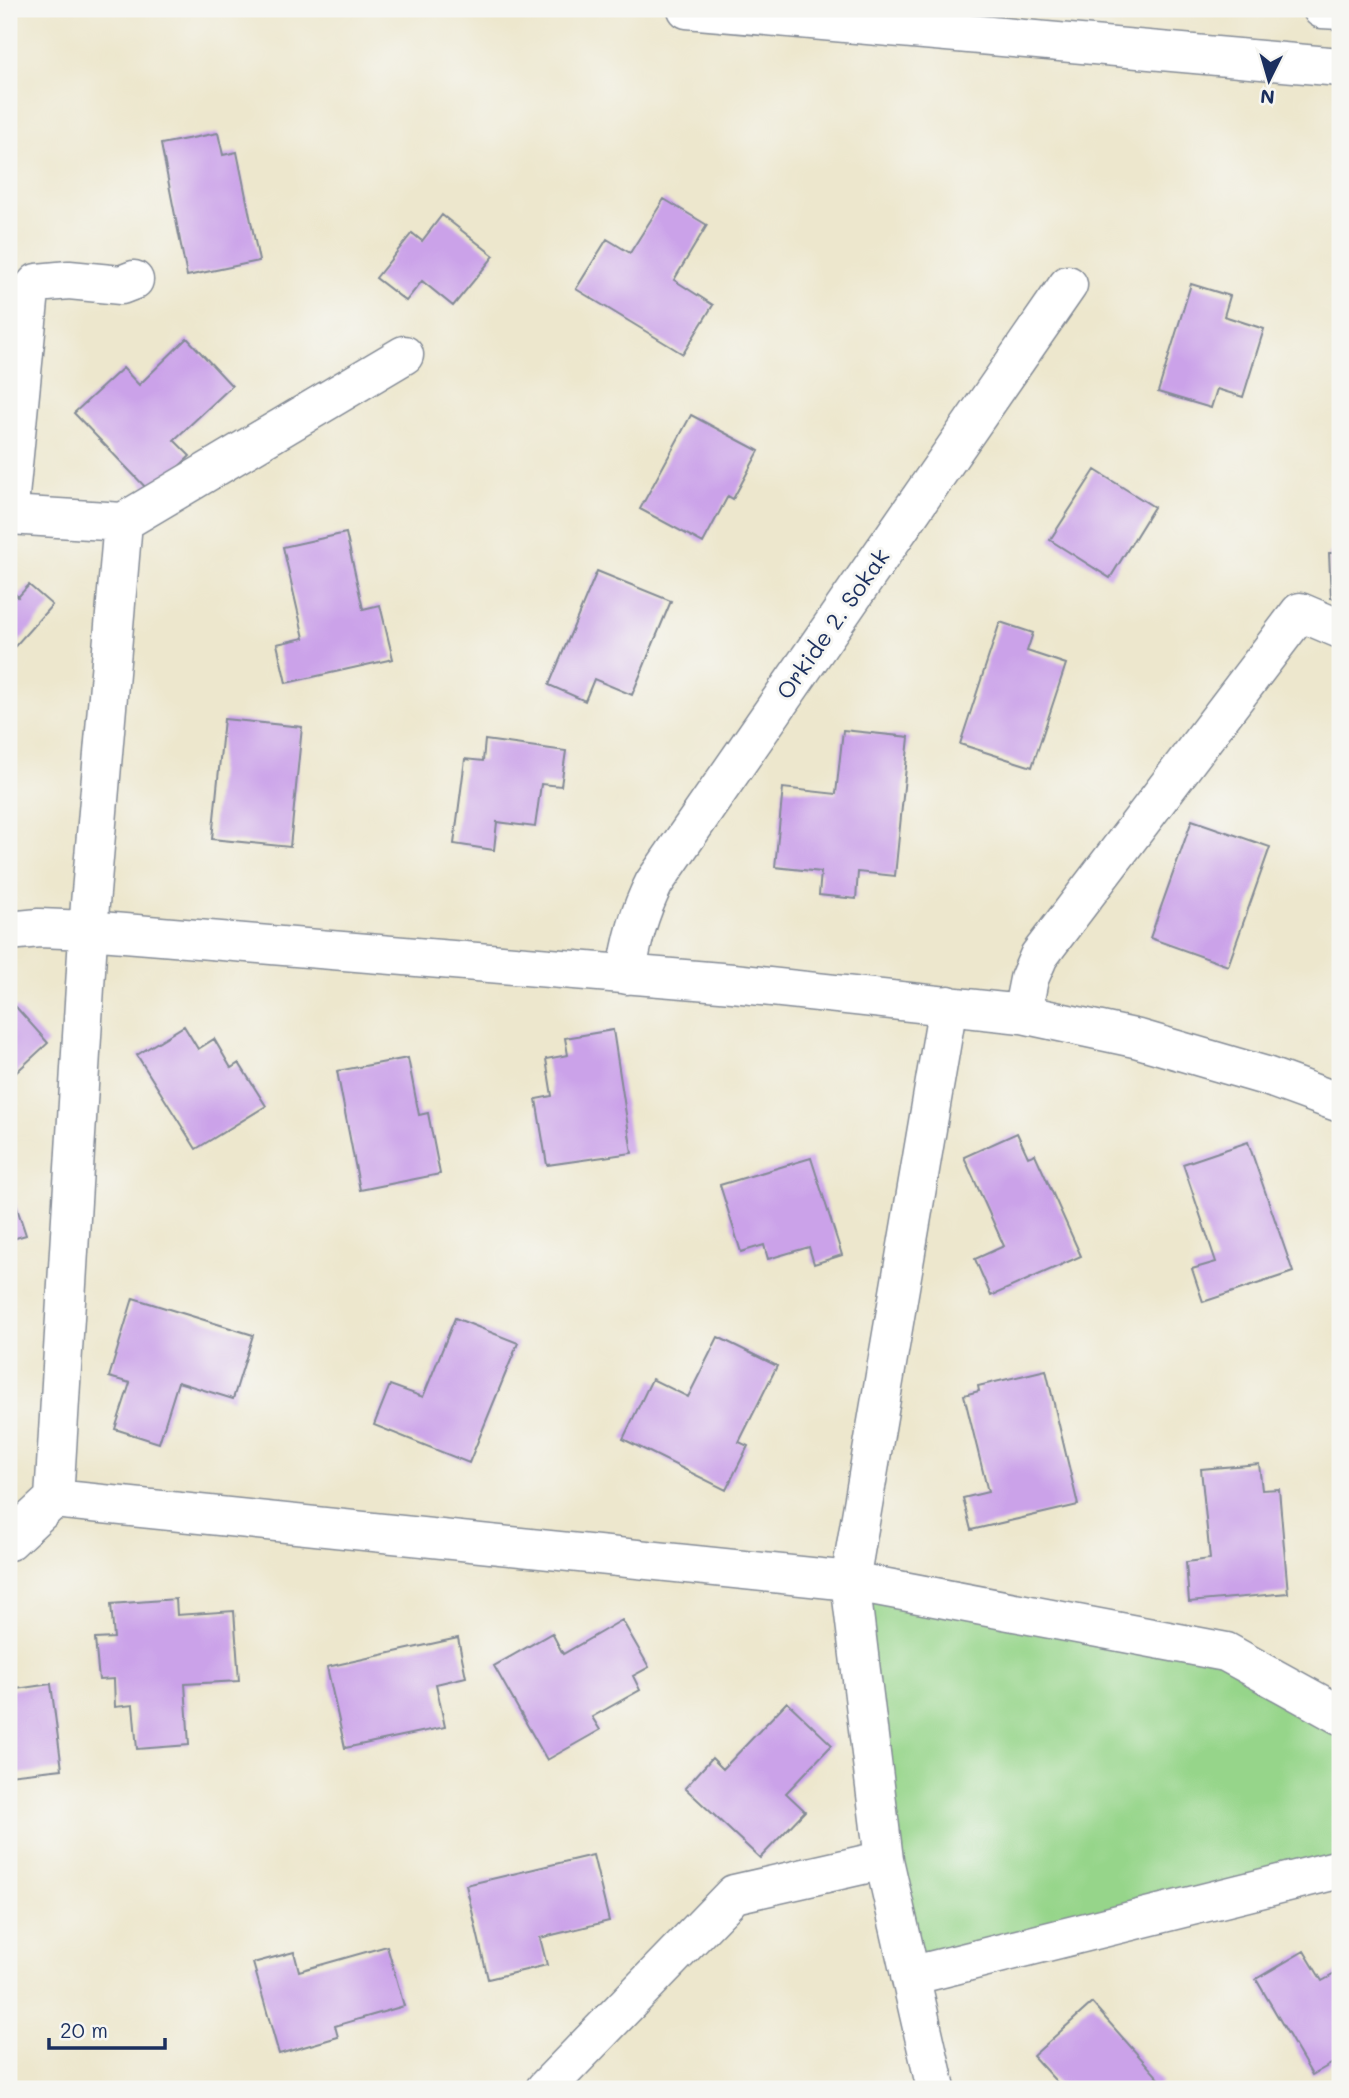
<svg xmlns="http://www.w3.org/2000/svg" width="1349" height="2098" viewBox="0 0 1349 2098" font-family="Mali,sans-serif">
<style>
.green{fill:#96d58a;stroke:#588274;stroke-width:2}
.building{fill:#cba2e9}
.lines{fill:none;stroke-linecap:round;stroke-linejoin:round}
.minor-casing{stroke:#848b96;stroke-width:41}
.major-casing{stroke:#848b96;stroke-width:41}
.minor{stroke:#fff;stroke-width:38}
.major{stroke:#fff;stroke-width:38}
.labels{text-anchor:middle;stroke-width:6;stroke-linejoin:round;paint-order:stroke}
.street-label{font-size:23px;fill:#1b2f5e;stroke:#f6f6f2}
</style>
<rect width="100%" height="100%" fill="#f6f6f2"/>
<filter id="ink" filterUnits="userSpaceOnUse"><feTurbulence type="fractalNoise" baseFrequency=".0143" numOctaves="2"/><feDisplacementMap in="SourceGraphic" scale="14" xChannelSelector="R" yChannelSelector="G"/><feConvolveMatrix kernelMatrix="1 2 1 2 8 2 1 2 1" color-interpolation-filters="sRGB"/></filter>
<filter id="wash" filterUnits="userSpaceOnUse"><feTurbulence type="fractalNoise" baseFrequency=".00686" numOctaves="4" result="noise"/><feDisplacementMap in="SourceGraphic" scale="28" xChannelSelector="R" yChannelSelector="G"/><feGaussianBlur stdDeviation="1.57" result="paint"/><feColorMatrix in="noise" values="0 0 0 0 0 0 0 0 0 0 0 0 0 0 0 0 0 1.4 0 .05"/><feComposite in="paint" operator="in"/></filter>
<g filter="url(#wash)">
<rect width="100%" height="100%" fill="#ede7cd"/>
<path class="green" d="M850 1581 1226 1652 1340 1715V1869L910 1976Z"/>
<g id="blocks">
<path class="building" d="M218 133 223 155 237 152 259 261 187 276 161 144Z
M664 199 707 225 674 280 713 305 683 354 576 289 607 239 630 253Z
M442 215 494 256 453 306 422 281 406 301 376 278 412 233 422 241Z
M1191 284 1230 296 1224 316 1264 329 1243 397 1217 389 1211 408 1158 392Z
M187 338 232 386 174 440 190 456 151 493 74 413 123 368 139 385Z
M691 415 759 451 733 499 728 496 703 543 640 509Z
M1095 470 1154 507 1110 578 1050 540Z
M346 533 363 609 380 605 393 659 286 683 277 644 304 638 283 547Z
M1329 553H1340V597L1331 598Z
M597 571 671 601 632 695 594 679 585 701 549 685Z
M29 585 52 605 9 653V588L18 597Z
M1000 622 1033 633 1027 651 1066 664 1032 767 960 744Z
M224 719 302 727 290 847 212 839Z
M843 730 909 737 895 876 858 872 856 899 819 895 821 872 775 867 783 788 836 794Z
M485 740 566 751 561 786 541 784 535 827 497 822 494 850 454 844 465 759 483 761Z
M1192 820 1270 847 1228 966 1150 938Z
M16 1007 48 1043 9 1079V1013Z
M184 1026 198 1049 214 1039 231 1068 239 1063 266 1106 196 1149 137 1055Z
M613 1030 632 1153 547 1165 536 1099 552 1096 546 1059 568 1055 565 1038Z
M408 1058 419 1115 428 1113 440 1174 360 1190 337 1071Z
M1017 1133 1028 1157 1035 1154 1081 1256 991 1296 975 1259 1004 1246 964 1157Z
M1248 1142 1293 1272 1203 1302 1192 1269 1216 1262 1183 1164Z
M811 1158 842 1255 814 1264 809 1247 768 1259 764 1245 741 1252 720 1185Z
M9 1184 26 1235 9 1240Z
M133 1298 253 1335 233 1399 178 1382 159 1443 115 1429 130 1383 109 1377Z
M455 1318 518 1343 469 1463 374 1425 390 1385 423 1397Z
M718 1337 777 1366 739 1442 748 1446 726 1490 623 1439 652 1379 688 1397Z
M1046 1370 1078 1505 971 1530 963 1498 988 1492 964 1395 979 1391 978 1386Z
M1259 1464 1262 1490 1279 1489 1288 1593 1189 1602 1186 1562 1210 1559 1201 1469Z
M176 1599 177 1615 234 1611 239 1681 185 1684 189 1745 137 1749 133 1705 115 1707 114 1679 99 1680 95 1639 114 1638 111 1604Z
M622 1620 649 1667 633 1676 640 1690 592 1717 600 1730 547 1760 494 1666 552 1633 563 1654Z
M458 1638 466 1677 436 1684 445 1727 345 1748 327 1667Z
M51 1684 62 1769 9 1775V1690Z
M787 1702 832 1745 786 1793 805 1811 760 1858 685 1788 712 1758 723 1769Z
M593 1855 609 1921 540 1938 547 1965 488 1979 466 1885Z
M387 1946 404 2006 335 2026 338 2037 279 2054 253 1963 294 1952 299 1971Z
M1304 1951 1322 1981 1340 1971V2059L1312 2075 1256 1979Z
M1092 2003 1162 2082 1153 2089H1063L1033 2056Z"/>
</g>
</g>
<g filter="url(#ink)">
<use href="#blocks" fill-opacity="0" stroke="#848b96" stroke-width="2"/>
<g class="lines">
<defs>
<path id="minor" d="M9 506 30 291 37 283 69 280 121 285 134 280
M9 515 123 522
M123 522 404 355
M9 931 39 928 88 930 733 983 1022 1014 1139 1039 1266 1076 1340 1103
M627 975C631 941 639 913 654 883L1068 285
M1022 1014 1029 979 1039 956 1300 612 1340 629
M54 1499 90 904 123 522
M9 1541 54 1499 850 1581 1226 1652 1340 1715
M910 1976 1340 1869
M545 2089 734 1894 884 1860
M936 2089 884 1860 850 1581 948 1005"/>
<path id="major" d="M687 9 1340 67
M1322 9 1340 10"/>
</defs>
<use href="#minor" class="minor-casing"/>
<use href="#major" class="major-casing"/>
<use href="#minor" class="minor"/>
<use href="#major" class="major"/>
</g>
</g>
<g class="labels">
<g class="street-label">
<text transform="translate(833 624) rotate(-55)" y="8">Orkide 2. Sokak</text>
</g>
</g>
<rect width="1349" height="2098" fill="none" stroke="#f6f6f2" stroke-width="35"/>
<g transform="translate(1269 80) rotate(185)" stroke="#f6f6f2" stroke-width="5" paint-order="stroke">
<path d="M0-5L12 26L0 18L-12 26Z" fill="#1b2f5e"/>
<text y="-10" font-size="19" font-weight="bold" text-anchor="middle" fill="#1b2f5e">N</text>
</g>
<path d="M49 2038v10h116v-10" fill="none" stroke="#1b2f5e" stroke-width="3.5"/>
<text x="60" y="2038" font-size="21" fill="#1b2f5e" stroke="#f6f6f2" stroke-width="5" paint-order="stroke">20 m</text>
</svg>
